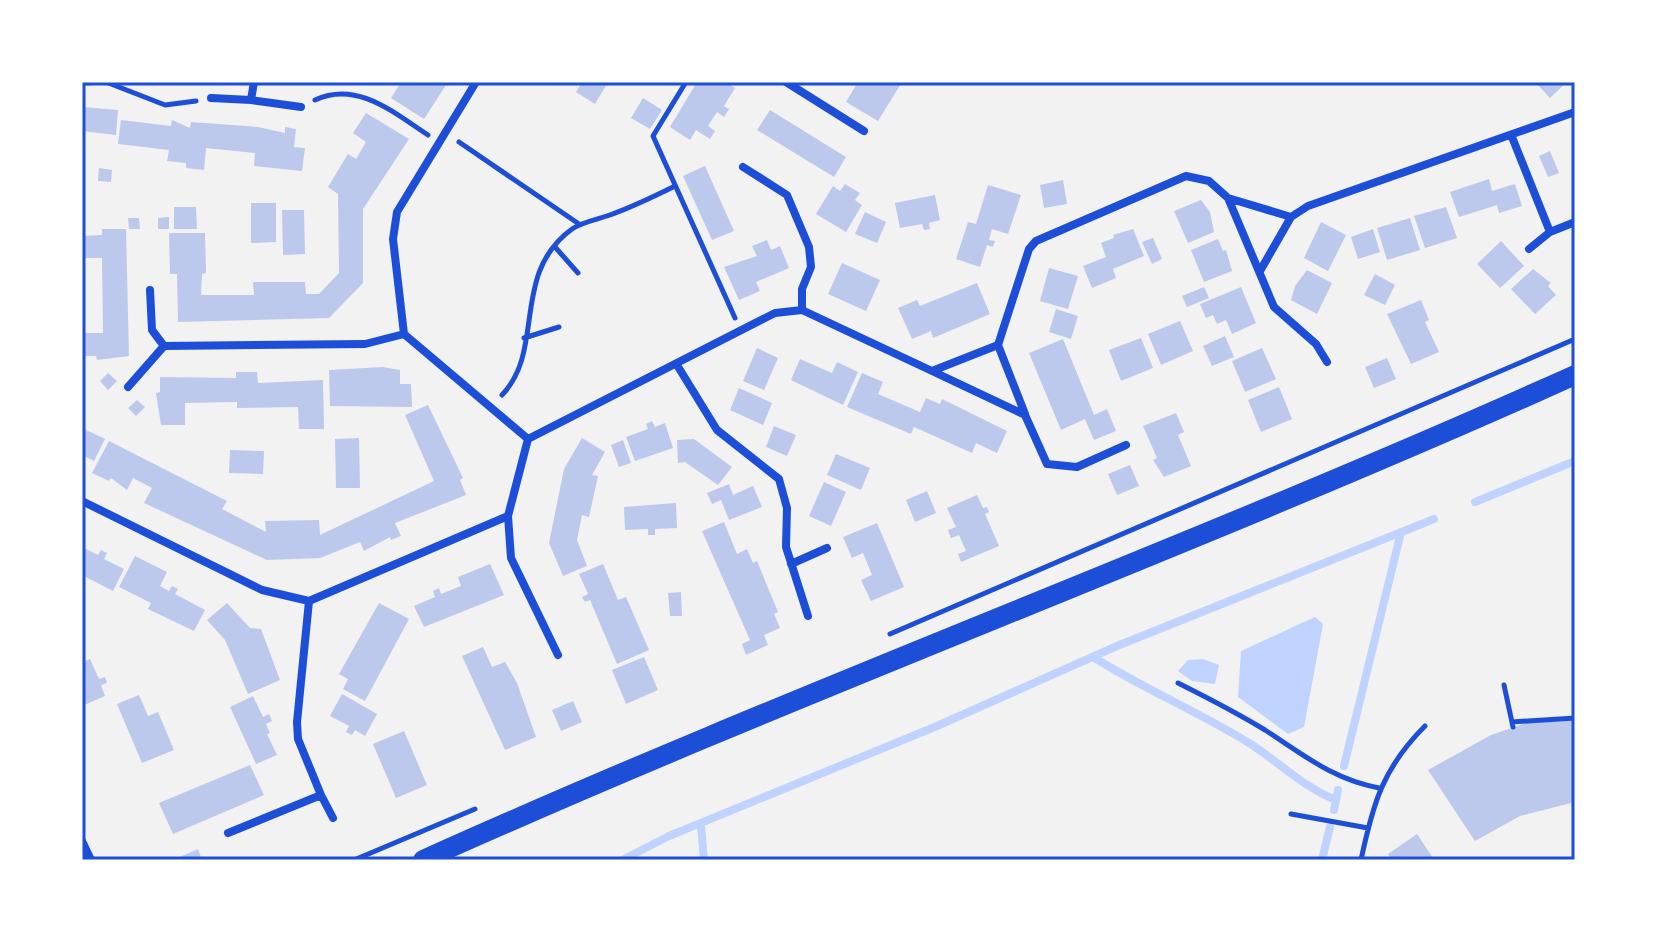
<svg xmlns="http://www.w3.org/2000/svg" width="1657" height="942" viewBox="0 0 1657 942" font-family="'Space Grotesk',sans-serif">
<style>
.water{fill:#bfd3fe}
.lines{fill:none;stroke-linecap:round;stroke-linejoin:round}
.stream{stroke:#bfd3fe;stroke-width:8}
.building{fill:#bdc9ec}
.path{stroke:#1d4ed8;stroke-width:5}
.minor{stroke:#1d4ed8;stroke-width:8}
.primary{stroke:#1d4ed8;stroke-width:20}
.neatline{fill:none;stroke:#1d4ed8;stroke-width:3}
</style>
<rect width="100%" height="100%" fill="#f2f2f2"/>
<path class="water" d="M1315 617 1323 624 1304 727 1288 734 1238 697 1241 651Z
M1203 659 1219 665 1215 684 1192 681 1178 671 1188 660Z"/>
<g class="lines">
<path class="stream" d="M1475 502 1575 461
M1093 657C1144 689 1199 712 1249 743 1279 762 1303 787 1336 800
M1344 766 1401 532
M1334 810 1338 790
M701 826 704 860
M622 860 669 836 937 726 1117 646 1434 519
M1322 860 1330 827"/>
</g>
<path class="building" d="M401 82H448L424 119 391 98Z
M582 82H608L595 104 576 92Z
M697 82H726L735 88 724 106 729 109 724 117 717 112 708 126 715 131 710 139 696 130 690 140 670 127Z
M858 82H902L878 121 846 102Z
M1535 82H1567L1550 98Z
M643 98 662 110 650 129 631 118Z
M82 107 118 110 116 135 82 131Z
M770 110 846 157 834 177 757 130Z
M366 113 409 139 363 209V283L329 318 178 322 177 274H170L169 233H205L206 273 202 274 201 295H254L253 282H305L306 294H319L339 273 338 194 328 187 348 154 356 159 366 142 353 133Z
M121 120 171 126 172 120 190 128 191 122 258 127 285 133V127L296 129 294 147 305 148 302 171 254 166 255 153 206 148 204 170 186 168V163L167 161 169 150 118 144Z
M1550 151 1559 173 1548 177 1539 156Z
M705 166 734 231 712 240 683 176Z
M99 168 112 170 111 182 98 181Z
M1489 179 1492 191 1515 184 1522 206 1499 213 1497 205 1459 217 1450 192Z
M1063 180 1067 204 1044 208 1040 185Z
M845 184 860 193 855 200 862 205 846 232 816 214 833 186 840 191Z
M988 185 1021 195 1008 234 992 229 989 240 995 241 993 247 987 245 980 267 956 259 968 222 976 224Z
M935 195 940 220 929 223 930 229 924 230 922 224 900 228 895 203Z
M1201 200 1210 212 1214 232 1188 243 1174 211Z
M251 203H276V242L251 243Z
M174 207H196L197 229H174Z
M1446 207 1457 238 1425 248 1414 216Z
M282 210H304L305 254 283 255Z
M865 212 886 222 877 243 855 234Z
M169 217V229H158V218Z
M128 218H139L140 229H129Z
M1410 218 1420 250 1387 260 1377 228Z
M1321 222 1346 235 1328 271 1304 258Z
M102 229H126L129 356 97 360 96 356H82V333H103L102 258H82V236L102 235Z
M1133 229 1144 256 1113 269 1116 278 1092 288 1083 266 1106 257 1101 243 1114 238 1113 235Z
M1373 229 1380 252 1358 259 1351 237Z
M1153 238 1162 259 1152 264 1142 242Z
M1218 239 1223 251 1226 250 1232 271 1204 282 1191 250Z
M767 240 771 250 780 246 789 268 756 282 760 291 739 300 724 267 757 256 752 246Z
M1501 241 1524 266 1500 288 1477 264Z
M842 263 880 280 866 311 828 294Z
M1049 268 1078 276 1068 309 1040 301Z
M1533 269 1551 283 1548 286 1556 295 1535 314 1511 289Z
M1307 270 1332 283 1317 314 1291 300 1295 286Z
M1375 274 1395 285 1385 305 1364 295Z
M977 283 990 314 933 338 931 331 912 339 898 308 917 300 920 306Z
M1204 287 1209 298 1187 307 1182 296Z
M1241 287 1256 323 1232 334 1226 320 1217 324 1213 315 1206 318 1200 304Z
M1421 300 1429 320 1425 322 1439 352 1411 364 1387 314Z
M1056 309 1078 316 1071 339 1049 332Z
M1180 321 1193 351 1161 365 1148 334Z
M1225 336 1234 357 1212 366 1203 346Z
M1141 338 1153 368 1121 381 1109 350Z
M1063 339 1094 415 1107 409 1116 431 1094 440 1085 419 1061 430 1029 353Z
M757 348 778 358 764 390 743 381Z
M1262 348 1276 379 1245 392 1232 361Z
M1387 358 1396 379 1374 388 1365 367Z
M800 359 832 373 837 362 858 372 843 405 791 380Z
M383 367 400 370V384H411L412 407 330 406 329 370Z
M236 372H257L258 383 323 380 324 429H299L298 407 237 408V402L185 403V425H161L156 393 160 392V377L236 378Z
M108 373 117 381 108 390 100 381Z
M862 373 883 382 878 394 920 412 926 398 940 404 942 399 1007 431 997 453 976 443 972 453 914 427 911 434 847 407Z
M1279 387 1292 419 1261 432 1248 400Z
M739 388 772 403 763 425 730 410Z
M137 400 145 407 136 416 128 408Z
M428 405 463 478 460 480 466 495 395 523 401 536 391 540 390 537 364 551 360 542 320 558 267 560 144 503 152 488 133 478 127 490 111 478 109 481 92 473 109 441 227 501 222 509 266 532 265 521 319 520 320 535 434 481 405 415Z
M1176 413 1184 432 1178 435 1191 466 1164 477 1153 460 1157 458 1143 426Z
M652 421 655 427 665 423 673 448 635 461 626 437 648 429 646 424Z
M774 426 796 435 787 456 766 447Z
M82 428 105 439 94 461 82 455Z
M359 438 360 488H336L335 439Z
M582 438 605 452 592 475 598 476 589 517 582 515 577 540 587 566 563 576 549 543 564 469Z
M694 439 732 467 718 485 685 462 678 463 677 440Z
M623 440 631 463 619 467 611 445Z
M230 450 264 451 263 474 229 473Z
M836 454 870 468 861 490 827 475Z
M1130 465 1139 486 1117 495 1108 474Z
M824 482 846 492 831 526 809 516Z
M729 484 733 495 753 486 762 507 729 520 721 500 712 504 707 493Z
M927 491 936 513 915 522 906 500Z
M977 495 983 508 987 507 989 512 985 514 999 546 961 562 958 554 966 551 959 535 951 538 948 530 956 527 947 508Z
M676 503 677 528 655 529V535H648V529L625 530 624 507Z
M724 522 737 554 747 549 753 563 757 561 778 612 774 614 780 628 764 635 768 645 746 655 742 644 750 640 702 531Z
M877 523 904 587 871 601 861 580 872 575 863 553 852 558 843 537Z
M82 547 98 555 101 550 107 553 104 559 124 569 113 591 82 575Z
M135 556 167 572 160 586 169 591 172 586 178 589 175 594 205 610 194 631 148 609 151 603 119 587Z
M490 564 504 595 424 627 414 606 435 597 433 591 439 588 441 594 461 586 458 577Z
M603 564 618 600 626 597 649 650 617 664 590 600 585 602 582 597 588 594 579 574Z
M681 592 682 616H670L668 593Z
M227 603 250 628 261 629 280 680 248 694 225 640 207 620Z
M379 603 409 619 365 701 343 689 348 679 339 674Z
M483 647 492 667 505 662 517 683 536 737 505 750 462 656Z
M644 657 658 690 626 704 612 670Z
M90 659 99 679 105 677 107 683 101 685 105 696 82 706V662Z
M342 694 377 714 365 736 355 730 352 735 346 732 349 726 330 716Z
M139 695 148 716 158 712 174 750 142 763 117 704Z
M253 696 263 717 269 714 272 721 266 724 270 733 267 734 277 755 256 764 230 707Z
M573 701 582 722 561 731 552 710Z
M1575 718V802L1520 816 1475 841 1428 770 1491 735 1526 723Z
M404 731 427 785 396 798 373 744Z
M250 765 264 795 173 834 159 803Z
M1417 834 1433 858 1392 860 1388 854Z
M198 849 202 860H173Z"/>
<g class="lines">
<path class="path" d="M686 82 653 136 735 318
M82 83 106 82 165 105 196 101
M315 100C357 80 394 113 428 135
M459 142 579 224
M555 247 578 273
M524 338 559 327
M502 395C546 349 510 274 572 229 582 222 595 220 607 216 630 208 653 197 675 186
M890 634 1575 339
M1178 683C1208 698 1237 713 1265 730 1304 755 1332 779 1379 788
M1504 685 1513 727
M1512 722 1575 718
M1291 814 1368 828
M354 860 475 809
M1361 860C1373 803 1383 768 1425 726"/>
<path class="minor" d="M254 82 251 100 301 107
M476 82 397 212 393 239 404 334 528 439
M786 82 864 131
M211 98 251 100
M1512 137 1550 232
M743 167 787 195 809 247 811 267 802 289V310
M1228 198 1274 307 1316 344 1327 362
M1529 249 1550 232 1575 222
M1260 271 1291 217
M150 290 152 330 164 346 365 344 404 334
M998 345 1025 414
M677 365 717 430 779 479 787 508 786 547 808 616
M932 371 1025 415 1047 464 1077 467 1126 445
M128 387 164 346
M82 501 262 590 309 601 508 516 528 439 775 313 802 310 932 371 998 345 1029 249 1036 241 1186 176 1209 181 1228 198 1291 217 1308 206 1575 112
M508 516 511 558 558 655
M791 564 827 548
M321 795 333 818
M228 833 321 795 298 739 297 722 309 601
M82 841 91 860"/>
<path class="primary" d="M423 860C803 689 1195 546 1575 375"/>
</g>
<rect width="1657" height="942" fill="none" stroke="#ffffff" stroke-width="168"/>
<rect x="84" y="84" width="1489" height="774" class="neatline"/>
</svg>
